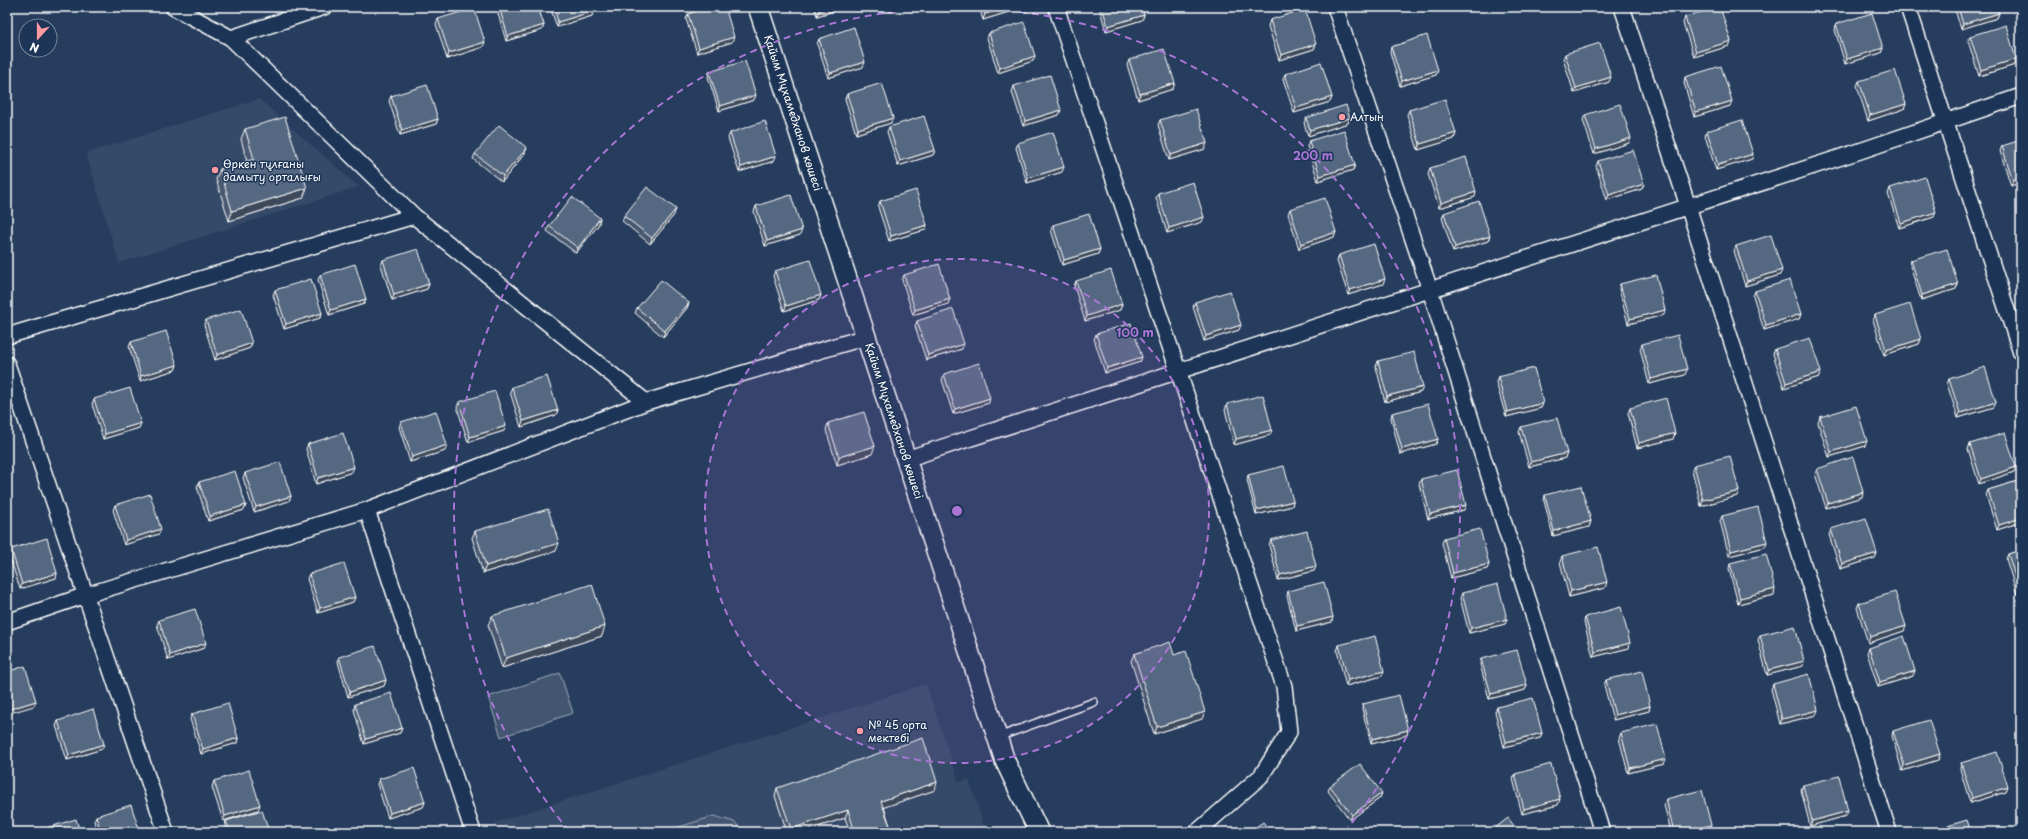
<svg xmlns="http://www.w3.org/2000/svg" width="2028" height="839" viewBox="0 0 2028 839" font-family="'Playpen Sans',sans-serif">
<style>
.built{fill:#344a68}
.pitch{fill:#425672;stroke:#a0aab8}
.lines{fill:none;stroke-linecap:round;stroke-linejoin:round}
.service-casing{stroke:#fff;stroke-width:10}
.minor-casing{stroke:#fff;stroke-width:18}
.tertiary-casing{stroke:#fff;stroke-width:22}
.service{stroke:#1d3557;stroke-width:7}
.minor{stroke:#1d3557;stroke-width:15}
.tertiary{stroke:#1d3557;stroke-width:19}
.wall{fill:#49596f;stroke:#fff}
.shaded-wall{fill:#3c485a;stroke:#fff}
.building{fill:#556781;stroke:#fff}
.ring{fill:none;stroke:#a976d5;stroke-width:2;stroke-dasharray:7 5}
.poi-dot{fill:#ff9aa2;stroke:#1d3557;stroke-width:1.5}
.labels{text-anchor:middle;stroke-width:3;stroke-linejoin:round;paint-order:stroke}
.street-label{font-size:11px;fill:#fff;stroke:#1d3557}
.poi-label{font-size:11px;fill:#fff;stroke:#1d3557;text-anchor:start}
.centre{fill:#a976d5;stroke:#1d3557;stroke-width:2}
.ring-label{font-size:12px;text-anchor:middle;font-weight:bold;fill:#a976d5;stroke:#1d3557;stroke-width:3;stroke-linejoin:round;paint-order:stroke}
</style>
<rect width="100%" height="100%" fill="#263d5e"/>
<filter id="ink" filterUnits="userSpaceOnUse"><feTurbulence type="fractalNoise" baseFrequency=".025" numOctaves="2"/><feDisplacementMap in="SourceGraphic" scale="8" xChannelSelector="R" yChannelSelector="G"/><feConvolveMatrix kernelMatrix="1 2 1 2 8 2 1 2 1" color-interpolation-filters="sRGB"/></filter>
<g filter="url(#ink)">
<path class="built" d="M259 99 359 187 119 263 86 153Z
M926 684 959 782 969 779 986 832H497L494 823Z"/>
<path class="pitch" d="M560 673 573 713 501 737 488 697Z
M714 816 734 822 745 832H663Z"/>
<g class="lines">
<defs>
<path id="service" d="M998 737 1094 702"/>
<path id="minor" d="M173 7 231 38 414 216 646 402 866 337
M1056 7 1284 686 1289 732 1261 776 1197 832
M1335 7 1430 290 1602 832
M1622 7 1688 206 1889 832
M1908 7 2021 353
M231 38 324 7
M7 336 414 216
M7 364 166 832
M906 459 1860 151 2021 96
M367 510 473 832
M7 622 86 595 367 510 646 402"/>
<path id="tertiary" d="M758 7 1005 761 1039 832"/>
</defs>
<use href="#service" class="service-casing"/>
<use href="#minor" class="minor-casing"/>
<use href="#tertiary" class="tertiary-casing"/>
<use href="#service" class="service"/>
<use href="#minor" class="minor"/>
<use href="#tertiary" class="tertiary"/>
</g>
<path class="wall" d="M496 7H538L544 25 542 30 506 41Z
M550 7H593L592 16 557 27Z
M814 7H847L817 16Z
M979 7H1019L1018 9 983 20Z
M1099 7H1142L1144 15 1142 20 1106 31Z
M1529 7H1547L1531 12Z
M1954 7H1997L1999 13 1997 18 1961 29Z
M688 14 732 42 697 53 686 19Z
M1685 17 1731 41 1729 46 1694 57 1683 23Z
M438 19 483 47 447 59 436 24Z
M1270 20 1316 44 1314 49 1279 60 1268 26Z
M1836 24 1883 48 1881 53 1845 64 1835 30Z
M989 33 1035 56 1033 61 998 73 987 38Z
M1970 36 2015 65 1979 76 1968 41Z
M819 39 863 67 828 78 817 44Z
M1391 47 1438 70 1436 75 1400 86 1390 52Z
M1565 54 1609 82 1574 93 1563 59Z
M1129 60 1173 89 1138 100 1127 65Z
M709 72 754 100 719 111 708 77Z
M1285 74 1332 97 1330 102 1294 113 1283 79Z
M1685 77 1730 106 1694 117 1684 83Z
M1859 81 1906 104 1904 109 1868 121 1857 86Z
M1014 86 1059 115 1023 126 1012 92Z
M847 94 891 123 856 134 845 99Z
M391 96 438 119 436 124 400 135 389 101Z
M1409 110 1456 133 1454 139 1418 150 1407 115Z
M1585 115 1629 143 1594 154 1583 120Z
M1306 118H1350L1348 123 1308 136 1304 123Z
M1160 120 1205 149 1169 160 1158 125Z
M889 127 935 150 933 155 898 166 887 132Z
M245 129 303 198 229 221 216 179 220 169 247 161 241 139Z
M1707 131 1752 159 1716 170 1705 136Z
M730 133 774 161 739 172 728 138Z
M1309 141 1355 165 1353 170 1318 181 1307 146Z
M1018 143 1062 172 1027 183 1016 148Z
M2002 146 2021 182 2011 186 2000 151Z
M525 153 502 182 473 159 475 154Z
M1598 161 1642 189 1607 200 1596 166Z
M1430 168 1475 197 1439 208 1428 174Z
M1890 188 1934 217 1899 228 1888 194Z
M1158 193 1202 222 1167 233 1156 198Z
M880 201 927 225 925 230 889 241 878 207Z
M756 206 800 235 765 246 754 212Z
M1290 209 1336 232 1334 237 1299 249 1288 214Z
M1444 213 1488 241 1453 252 1442 218Z
M674 215 650 244 622 221 624 216Z
M599 224 576 253 547 231 549 226Z
M1053 225 1100 249 1098 254 1062 265 1051 230Z
M1736 246 1780 275 1745 286 1734 251Z
M1339 255 1383 284 1348 295 1337 261Z
M383 260 429 284 427 289 392 300 381 265Z
M1911 260 1958 284 1956 289 1921 300 1910 266Z
M775 271 821 295 819 300 784 311 773 276Z
M320 275 366 299 364 304 329 315 318 280Z
M904 275 948 304 913 315 902 280Z
M1076 281 1122 304 1120 310 1085 321 1074 286Z
M1620 284 1664 315 1628 324 1619 289Z
M275 290 322 313 320 318 284 329 273 295Z
M1755 291 1801 314 1799 319 1764 330 1753 296Z
M1195 302 1239 330 1204 341 1193 307Z
M689 303 687 308 663 337 635 313 637 308Z
M1875 315 1921 339 1919 344 1884 355 1873 320Z
M206 320 250 348 215 360 204 325Z
M917 321 962 349 926 360 915 326Z
M1096 334 1142 357 1140 362 1105 373 1094 339Z
M131 342 177 365 175 370 140 381 129 347Z
M1642 344 1685 375 1649 384 1640 349Z
M1775 349 1819 377 1784 388 1773 354Z
M1378 361 1421 392 1385 402 1376 367Z
M944 374 989 403 953 414 942 380Z
M1498 377 1543 403 1541 408 1506 417 1496 382Z
M1949 379 1996 402 1994 407 1958 418 1947 384Z
M512 387 558 410 556 415 521 427 510 392Z
M94 399 141 423 139 428 103 439 92 404Z
M459 402 504 431 468 442 457 407Z
M1227 404 1270 435 1234 445 1225 410Z
M1630 408 1675 433 1673 439 1637 448 1628 413Z
M1392 413 1438 439 1436 444 1400 454 1391 418Z
M1820 417 1865 446 1829 457 1818 423Z
M401 422 445 451 410 462 399 427Z
M828 423 872 454 837 465 826 430Z
M1521 427 1567 453 1565 458 1529 467 1519 432Z
M308 444 352 472 316 484 306 449Z
M1970 444 2014 472 1979 484 1968 449Z
M1694 465 1737 496 1701 506 1692 470Z
M1817 469 1862 497 1826 508 1815 474Z
M245 473 291 496 289 501 254 512 243 478Z
M1248 475 1293 501 1292 506 1256 515 1247 480Z
M1421 479 1464 510 1428 519 1419 484Z
M2021 480V522L1997 530 1986 495 1988 490Z
M199 482 246 505 244 510 208 521 197 487Z
M1545 495 1591 521 1589 527 1553 536 1544 501Z
M115 505 161 529 159 534 124 545 113 510Z
M1722 516 1765 547 1729 556 1720 521Z
M1831 529 1877 553 1875 558 1840 569 1829 535Z
M475 531 556 551 483 573 472 538Z
M1444 538 1489 564 1487 569 1451 578 1442 543Z
M1271 540 1316 566 1314 571 1278 580 1269 545Z
M11 549 57 573 56 578 20 589 9 555Z
M2021 550V592L2017 594 2006 559 2008 554Z
M1562 556 1605 588 1569 597 1560 562Z
M1730 563 1774 595 1738 604 1729 569Z
M309 574 355 597 353 602 318 613 307 579Z
M1288 591 1332 622 1296 631 1287 596Z
M1462 593 1507 619 1505 624 1469 633 1460 598Z
M1859 603 1906 626 1904 631 1868 643 1857 608Z
M492 616 602 636 502 668 488 625Z
M1585 617 1629 648 1593 657 1584 622Z
M159 620 204 648 168 660 157 625Z
M1760 635 1803 666 1767 675 1758 640Z
M1339 645 1382 676 1346 686 1337 651Z
M1869 648 1913 676 1878 687 1867 653Z
M1134 654 1174 655 1202 719 1154 734 1131 661Z
M339 657 386 680 384 686 348 697 338 662Z
M1481 659 1527 685 1525 690 1489 699 1480 664Z
M1606 680 1650 706 1649 711 1613 720 1604 685Z
M1773 684 1816 715 1780 724 1771 689Z
M355 704 402 728 400 733 364 744 354 710Z
M1363 704 1408 730 1407 735 1371 744 1362 709Z
M1497 707 1542 733 1540 738 1504 747 1495 712Z
M192 714 238 738 237 743 201 754 190 719Z
M58 721 102 749 67 760 56 726Z
M1893 731 1940 754 1938 760 1902 771 1892 736Z
M1621 733 1664 764 1628 773 1619 738Z
M1961 763 2008 787 2006 792 1970 803 1960 769Z
M1515 774 1558 805 1522 814 1513 779Z
M379 779 425 802 423 807 388 818 377 784Z
M214 781 258 810 223 821 212 787Z
M1803 785 1846 816 1810 826 1801 790Z
M1330 786 1380 798 1350 820 1328 791Z
M777 788 935 790 884 807 892 832H850L845 818 802 832H787L775 796Z
M1666 799 1709 830 1702 832H1671L1664 805Z
M96 816 140 832H98L94 821Z
M226 821 269 832H226L225 826Z"/>
<path class="shaded-wall" d="M832 7H847L817 16 819 11Z
M1008 7H1019L1018 9 983 20 985 14Z
M1379 7H1385L1379 9Z
M1533 7H1547L1531 12Z
M594 11 592 16 557 27 558 22Z
M1999 13 1997 18 1961 29 1963 24Z
M1144 15 1142 20 1106 31 1108 26Z
M544 25 542 30 506 41 508 36Z
M734 37 732 42 697 53 699 48Z
M1731 41 1729 46 1694 57 1696 52Z
M485 42 483 47 447 59 449 53Z
M1316 44 1314 49 1279 60 1281 55Z
M1883 48 1881 53 1845 64 1847 59Z
M1035 56 1033 61 998 73 1000 68Z
M2016 59 2015 65 1979 76 1981 70Z
M865 62 863 67 828 78 830 73Z
M1438 70 1436 75 1400 86 1402 81Z
M1611 77 1609 82 1574 93 1576 88Z
M1175 83 1173 89 1138 100 1140 94Z
M756 95 754 100 719 111 720 106Z
M1332 97 1330 102 1294 113 1296 108Z
M1732 101 1730 106 1694 117 1696 112Z
M1906 104 1904 109 1868 121 1870 115Z
M1061 110 1059 115 1023 126 1025 121Z
M893 118 891 123 856 134 858 129Z
M1350 118 1348 123 1308 136 1310 130Z
M438 119 436 124 400 135 402 130Z
M1456 133 1454 139 1418 150 1420 144Z
M1631 138 1629 143 1594 154 1596 149Z
M1207 143 1205 149 1169 160 1171 155Z
M527 148 525 153 502 182 503 176Z
M935 150 933 155 898 166 900 161Z
M1753 154 1752 159 1716 170 1718 165Z
M776 156 774 161 739 172 741 167Z
M1355 165 1353 170 1318 181 1320 176Z
M1064 167 1062 172 1027 183 1028 178Z
M2021 178V182L2011 186 2013 181Z
M1644 184 1642 189 1607 200 1609 195Z
M307 188 303 198 229 221 232 211Z
M1476 192 1475 197 1439 208 1441 203Z
M676 209 674 215 650 244 652 238Z
M1936 212 1934 217 1899 228 1901 223Z
M1204 217 1202 222 1167 233 1169 228Z
M600 218 599 224 576 253 578 248Z
M927 225 925 230 889 241 891 236Z
M802 230 800 235 765 246 767 241Z
M1336 232 1334 237 1299 249 1301 244Z
M1490 236 1488 241 1453 252 1455 247Z
M1100 249 1098 254 1062 265 1064 260Z
M1782 270 1780 275 1745 286 1747 281Z
M1385 279 1383 284 1348 295 1350 290Z
M429 284 427 289 392 300 394 295Z
M1958 284 1956 289 1921 300 1922 295Z
M821 295 819 300 784 311 786 306Z
M366 299 364 304 329 315 331 310Z
M950 299 948 304 913 315 915 310Z
M689 303 687 308 663 337 665 331Z
M1122 304 1120 310 1085 321 1087 316Z
M1665 310 1664 315 1628 324 1630 319Z
M322 313 320 318 284 329 286 324Z
M1801 314 1799 319 1764 330 1766 325Z
M1241 325 1239 330 1204 341 1206 336Z
M1921 339 1919 344 1884 355 1886 350Z
M252 343 250 348 215 360 217 355Z
M964 344 962 349 926 360 928 355Z
M1142 357 1140 362 1105 373 1107 368Z
M177 365 175 370 140 381 141 376Z
M1687 369 1685 375 1649 384 1651 379Z
M1821 372 1819 377 1784 388 1786 383Z
M1423 387 1421 392 1385 402 1387 396Z
M990 398 989 403 953 414 955 409Z
M1996 402 1994 407 1958 418 1960 413Z
M1543 403 1541 408 1506 417 1507 412Z
M558 410 556 415 521 427 523 421Z
M141 423 139 428 103 439 105 434Z
M506 426 504 431 468 442 470 437Z
M1272 430 1270 435 1234 445 1236 439Z
M1675 433 1673 439 1637 448 1639 443Z
M1438 439 1436 444 1400 454 1402 449Z
M1867 441 1865 446 1829 457 1831 452Z
M447 445 445 451 410 462 412 457Z
M875 446 872 454 837 465 839 457Z
M1567 453 1565 458 1529 467 1531 462Z
M354 467 352 472 316 484 318 478Z
M2016 467 2014 472 1979 484 1981 479Z
M1739 491 1737 496 1701 506 1703 500Z
M1863 492 1862 497 1826 508 1828 503Z
M291 496 289 501 254 512 256 507Z
M1293 501 1292 506 1256 515 1257 510Z
M246 505 244 510 208 521 210 516Z
M1466 505 1464 510 1428 519 1430 514Z
M2021 518V522L1997 530 1999 525Z
M1591 521 1589 527 1553 536 1554 531Z
M161 529 159 534 124 545 126 540Z
M1767 542 1765 547 1729 556 1731 551Z
M559 543 556 551 483 573 486 566Z
M1877 553 1875 558 1840 569 1842 564Z
M1489 564 1487 569 1451 578 1453 573Z
M1316 566 1314 571 1278 580 1280 575Z
M57 573 56 578 20 589 22 584Z
M1607 582 1605 588 1569 597 1571 591Z
M2021 588V592L2017 594 2019 589Z
M1775 589 1774 595 1738 604 1740 598Z
M355 597 353 602 318 613 320 608Z
M1333 617 1332 622 1296 631 1297 626Z
M1507 619 1505 624 1469 633 1471 628Z
M605 626 602 636 502 668 506 658Z
M1906 626 1904 631 1868 643 1870 637Z
M206 643 204 648 168 660 170 655Z
M1630 643 1629 648 1593 657 1595 652Z
M1804 661 1803 666 1767 675 1769 670Z
M1384 671 1382 676 1346 686 1348 680Z
M1915 671 1913 676 1878 687 1880 682Z
M386 680 384 686 348 697 350 692Z
M1527 685 1525 690 1489 699 1491 694Z
M36 701 34 706 7 714V710Z
M1650 706 1649 711 1613 720 1615 715Z
M1818 710 1816 715 1780 724 1782 719Z
M1205 712 1202 719 1154 734 1157 727Z
M402 728 400 733 364 744 366 739Z
M1408 730 1407 735 1371 744 1372 739Z
M1542 733 1540 738 1504 747 1506 742Z
M238 738 237 743 201 754 203 749Z
M104 744 102 749 67 760 69 755Z
M1940 754 1938 760 1902 771 1904 765Z
M1666 759 1664 764 1628 773 1630 768Z
M937 782 935 790 879 809 881 801Z
M2008 787 2006 792 1970 803 1972 798Z
M1382 793 1380 798 1350 820 1352 815Z
M1560 799 1558 805 1522 814 1524 809Z
M425 802 423 807 388 818 390 813Z
M260 805 258 810 223 821 225 816Z
M848 810 845 818 802 832H790L791 829Z
M1848 811 1846 816 1810 826 1812 821Z
M1711 825 1709 830 1702 832H1684Z"/>
<path class="building" d="M499 7H538L544 25 508 36Z
M554 7H593L594 11 558 22Z
M709 7H725L734 37 699 48 688 14Z
M818 7H832L819 11Z
M982 7H1008L985 14Z
M1102 7H1142L1144 15 1108 26Z
M1718 7H1720L1731 41 1696 52 1685 17Z
M1958 7H1997L1999 13 1963 24Z
M474 8 485 42 449 53 438 19Z
M1305 9 1316 44 1281 55 1270 20Z
M1872 13 1883 48 1847 59 1836 24Z
M1024 22 1035 56 1000 68 989 33Z
M2006 25 2016 59 1981 70 1970 36Z
M854 27 865 62 830 73 819 39Z
M1427 35 1438 70 1402 81 1391 47Z
M1600 43 1611 77 1576 88 1565 54Z
M1164 49 1175 83 1140 94 1129 60Z
M745 61 756 95 720 106 709 72Z
M1321 62 1332 97 1296 108 1285 74Z
M1721 66 1732 101 1696 112 1685 77Z
M1895 70 1906 104 1870 115 1859 81Z
M1050 75 1061 110 1025 121 1014 86Z
M882 83 893 118 858 129 847 94Z
M427 85 438 119 402 130 391 96Z
M1445 99 1456 133 1420 144 1409 110Z
M1620 104 1631 138 1596 149 1585 115Z
M1346 105 1350 118 1310 130 1306 118Z
M1196 109 1207 143 1171 155 1160 120Z
M924 116 935 150 900 161 889 127Z
M285 117 307 188 232 211 220 169 254 159 245 129Z
M1742 120 1753 154 1718 165 1707 131Z
M765 121 776 156 741 167 730 133Z
M499 125 527 148 503 176 475 154Z
M1344 130 1355 165 1320 176 1309 141Z
M1053 132 1064 167 1028 178 1018 143Z
M2021 140V178L2013 181 2002 146Z
M1633 150 1644 184 1609 195 1598 161Z
M1466 157 1476 192 1441 203 1430 168Z
M1925 177 1936 212 1901 223 1890 188Z
M1193 182 1204 217 1169 228 1158 193Z
M647 187 676 209 652 238 624 216Z
M916 190 927 225 891 236 880 201Z
M791 195 802 230 767 241 756 206Z
M572 197 600 218 578 248 549 226Z
M1325 198 1336 232 1301 244 1290 209Z
M1479 201 1490 236 1455 247 1444 213Z
M1089 214 1100 249 1064 260 1053 225Z
M1771 235 1782 270 1747 281 1736 246Z
M1374 244 1385 279 1350 290 1339 255Z
M418 249 429 284 394 295 383 260Z
M1947 249 1958 284 1922 295 1911 260Z
M810 260 821 295 786 306 775 271Z
M355 264 366 299 331 310 320 275Z
M939 264 950 299 915 310 904 275Z
M1111 270 1122 304 1087 316 1076 281Z
M1656 275 1665 310 1630 319 1620 284Z
M311 279 322 313 286 324 275 290Z
M661 280 689 303 665 331 637 308Z
M1790 280 1801 314 1766 325 1755 291Z
M1230 291 1241 325 1206 336 1195 302Z
M1910 304 1921 339 1886 350 1875 315Z
M241 309 252 343 217 355 206 320Z
M953 309 964 344 928 355 917 321Z
M1131 323 1142 357 1107 368 1096 334Z
M166 331 177 365 141 376 131 342Z
M1678 335 1687 369 1651 379 1642 344Z
M1810 338 1821 372 1786 383 1775 349Z
M1414 352 1423 387 1387 396 1378 361Z
M979 363 990 398 955 409 944 374Z
M1985 367 1996 402 1960 413 1949 379Z
M1534 368 1543 403 1507 412 1498 377Z
M547 376 558 410 523 421 512 387Z
M130 388 141 423 105 434 94 399Z
M495 391 506 426 470 437 459 402Z
M1263 395 1272 430 1236 439 1227 404Z
M1666 398 1675 433 1639 443 1630 408Z
M1428 404 1438 439 1402 449 1392 413Z
M1856 406 1867 441 1831 452 1820 417Z
M436 411 447 445 412 457 401 422Z
M864 412 875 446 839 457 828 423Z
M1557 418 1567 453 1531 462 1521 427Z
M343 433 354 467 318 478 308 444Z
M2005 433 2016 467 1981 479 1970 444Z
M1730 456 1739 491 1703 500 1694 465Z
M1853 457 1863 492 1828 503 1817 469Z
M280 462 291 496 256 507 245 473Z
M1284 466 1293 501 1257 510 1248 475Z
M1457 470 1466 505 1430 514 1421 479Z
M235 471 246 505 210 516 199 482Z
M2021 480V518L1999 525 1988 490Z
M1581 486 1591 521 1554 531 1545 495Z
M150 494 161 529 126 540 115 505Z
M1758 507 1767 542 1731 551 1722 516Z
M548 509 559 543 486 566 475 531Z
M1866 518 1877 553 1842 564 1831 529Z
M1480 529 1489 564 1453 573 1444 538Z
M1307 531 1316 566 1280 575 1271 540Z
M47 538 57 573 22 584 11 549Z
M1598 547 1607 582 1571 591 1562 556Z
M2021 550V588L2019 589 2008 554Z
M1766 554 1775 589 1740 598 1730 563Z
M344 563 355 597 320 608 309 574Z
M1324 582 1333 617 1297 626 1288 591Z
M592 584 605 626 506 658 492 616Z
M1498 584 1507 619 1471 628 1462 593Z
M1895 592 1906 626 1870 637 1859 603Z
M1621 607 1630 643 1595 652 1585 617Z
M195 609 206 643 170 655 159 620Z
M1795 626 1804 661 1769 670 1760 635Z
M1375 636 1384 671 1348 680 1339 645Z
M1904 636 1915 671 1880 682 1869 648Z
M1170 642 1174 655 1186 651 1205 712 1157 727 1134 654Z
M375 646 386 680 350 692 339 657Z
M1517 650 1527 685 1491 694 1481 659Z
M25 666 36 701 7 710V672Z
M1642 671 1650 706 1615 715 1606 680Z
M1809 674 1818 710 1782 719 1773 684Z
M391 693 402 728 366 739 355 704Z
M1399 695 1408 730 1372 739 1363 704Z
M1533 698 1542 733 1506 742 1497 707Z
M228 703 238 738 203 749 192 714Z
M93 709 104 744 69 755 58 721Z
M1929 720 1940 754 1904 765 1893 731Z
M1657 724 1666 759 1630 768 1621 733Z
M923 738 937 782 881 801 892 832H855L848 810 791 829 777 788Z
M1997 752 2008 787 1972 798 1961 763Z
M1360 764 1382 793 1352 815 1330 786Z
M1551 764 1560 799 1524 809 1515 774Z
M414 768 425 802 390 813 379 779Z
M249 770 260 805 225 816 214 781Z
M1839 776 1848 811 1812 821 1803 785Z
M1702 790 1711 825 1684 832H1674L1666 799Z
M131 805 140 832H101L96 816Z
M262 810 269 832H230L226 821Z
M1508 818 1519 832H1490Z
M76 819 80 832H41L40 830Z
M1967 820 1971 832H1932L1931 831Z
M1263 822 1270 832H1249Z"/>
</g>
<circle cx="957" cy="511" r="252" fill="#a976d5" fill-opacity=".12"/>
<g class="ring">
<circle cx="957" cy="511" r="252"/>
<path d="M569 831A503 503 0 1 1 1345 831"/>
</g>
<g class="poi-dot">
<circle cx="1342" cy="117" r="4"/>
<circle cx="215" cy="170" r="4"/>
<circle cx="860" cy="731" r="4"/>
</g>
<g class="labels">
<g class="street-label">
<text transform="translate(793 113) rotate(72)" y="4">Қайым Мұхамедханов көшесі</text>
<text transform="translate(894 421) rotate(72)" y="4">Қайым Мұхамедханов көшесі</text>
</g>
<g class="poi-label">
<text x="1350" y="121">Алтын</text>
<text x="223" y="168">Өркен тұлғаны<tspan x="223" dy="13">дамыту орталығы</tspan></text>
<text x="868" y="729">№ 45 орта<tspan x="868" dy="13">мектебі</tspan></text>
</g>
</g>
<circle cx="957" cy="511" r="6" class="centre"/>
<g class="ring-label">
<text x="1313" y="160">200 m</text>
<text x="1135" y="337">100 m</text>
</g>
<rect width="2028" height="839" fill="none" stroke="#1d3557" stroke-width="24"/>
<rect x="12" y="12" width="2004" height="815" fill="none" stroke="#fff" stroke-width="1.5" filter="url(#ink)"/>
<g transform="translate(38 38) rotate(201)"><circle r="19" fill="#1d3557" stroke="#77869a"/>
<path d="M0-3L7 15L0 10L-7 15Z" fill="#ff9aa2"/>
<text y="-6" font-size="11" font-weight="bold" text-anchor="middle" fill="#ffffff">N</text>
</g>
</svg>
